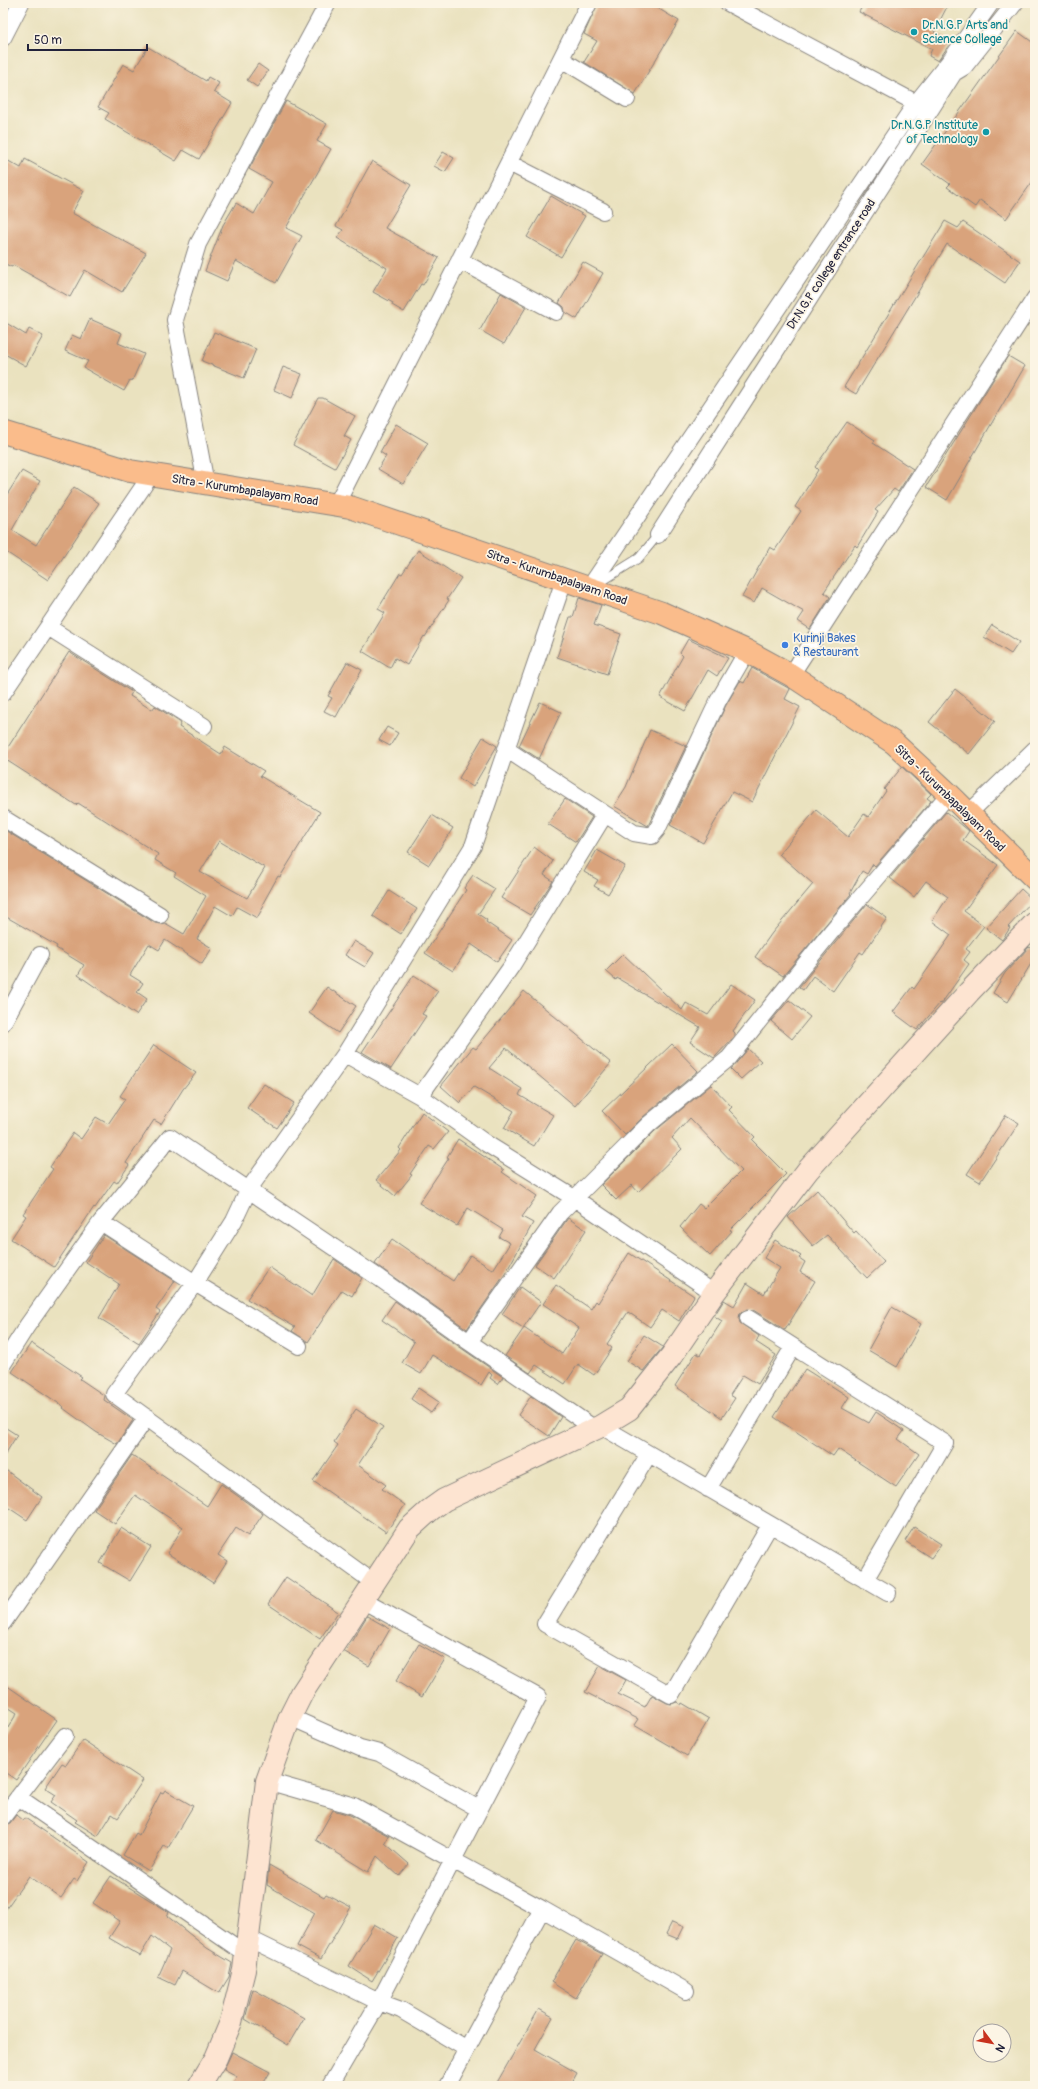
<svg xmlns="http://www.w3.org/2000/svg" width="1038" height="2089" viewBox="0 0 1038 2089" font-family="Pangolin,sans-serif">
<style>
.building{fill:#d9a37c;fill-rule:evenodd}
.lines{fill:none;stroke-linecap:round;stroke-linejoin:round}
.lane-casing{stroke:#86827d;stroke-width:10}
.street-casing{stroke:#86827d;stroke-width:18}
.secondary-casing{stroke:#86827d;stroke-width:24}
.primary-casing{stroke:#86827d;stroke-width:24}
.lane{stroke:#fff;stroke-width:8}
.street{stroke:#fff;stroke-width:16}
.secondary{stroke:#fde4d1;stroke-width:22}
.primary{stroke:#fabc8b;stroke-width:22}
.culture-dot{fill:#0f9aa8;stroke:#fcf5e5;stroke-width:1.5}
.shop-dot{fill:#3f7fe0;stroke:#fcf5e5;stroke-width:1.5}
.labels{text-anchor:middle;stroke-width:3.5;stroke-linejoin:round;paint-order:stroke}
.culture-label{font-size:12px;fill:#0d838f;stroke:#fcf5e5;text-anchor:start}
.street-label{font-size:12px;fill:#22223b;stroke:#fcf5e5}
.shop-label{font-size:12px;fill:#366cbe;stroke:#fcf5e5;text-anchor:start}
</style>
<rect width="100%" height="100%" fill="#fcf5e5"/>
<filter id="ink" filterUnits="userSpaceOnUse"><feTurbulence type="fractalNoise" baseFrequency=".025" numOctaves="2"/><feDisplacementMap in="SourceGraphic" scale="8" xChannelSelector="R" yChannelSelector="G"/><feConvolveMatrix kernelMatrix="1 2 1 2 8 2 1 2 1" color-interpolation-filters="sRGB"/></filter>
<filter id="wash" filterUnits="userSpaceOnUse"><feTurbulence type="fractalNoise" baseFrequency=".012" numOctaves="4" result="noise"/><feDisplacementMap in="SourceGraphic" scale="16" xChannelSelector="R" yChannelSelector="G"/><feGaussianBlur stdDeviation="0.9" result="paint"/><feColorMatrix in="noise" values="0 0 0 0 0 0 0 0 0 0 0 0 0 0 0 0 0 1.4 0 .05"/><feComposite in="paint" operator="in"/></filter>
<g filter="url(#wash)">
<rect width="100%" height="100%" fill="#eae2bf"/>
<g id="blocks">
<path class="building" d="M598 3H649L679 21 635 94 584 62 597 41 584 34Z
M864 3H949L934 32 951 42 938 61 929 56 932 49 859 12Z
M1017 31 1035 44V178L1006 219 980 200 975 207 947 187 950 184 922 164Z
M148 47 206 81 208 77 219 83 214 92 232 103 199 159 183 150 176 161 105 119 109 113 98 107 123 64 134 70Z
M258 64 268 71 257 87 247 80Z
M286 101 327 124 317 141 331 149 286 228 302 236 276 283 236 261 227 281 205 271 223 225 236 203 254 214 272 182 249 169Z
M443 152 454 158 445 172 434 166Z
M3 158 21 168 25 159 84 191 72 213 146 253 122 292 85 270 70 297 13 265 12 267 3 263Z
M372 161 411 185 385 228 439 258 423 285 421 284 404 312 392 305 393 303 373 292 387 268 337 238 343 230 336 226Z
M551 196 585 216 561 257 527 237Z
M945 221 958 228 963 222 1020 261 1005 283 947 244 856 394 844 387Z
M583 262 603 273 577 319 565 312 564 307 559 303Z
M501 293 526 307 504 344 480 330Z
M90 319 122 333 118 343 144 354 132 381 130 380 124 391 84 368 88 361 65 351 72 335 81 339Z
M3 321 26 335 29 329 43 336 26 366 3 353Z
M214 332 256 349 244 378 202 361Z
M1008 356 1025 366 947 500 926 487Z
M283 367 302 374 292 398 274 390Z
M318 398H323L355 416 344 436 351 440 335 468 293 445Z
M847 422 875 440 873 443 913 469 898 492 894 489 875 510 878 512 857 547 855 545 824 592 830 597 810 629 798 621 804 612 762 588 754 603 742 597 770 547 775 550 801 511 795 507 818 470 815 467Z
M396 424 428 443 403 484 378 469 386 456 380 452Z
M22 471 40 481 12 530 36 545 74 487 99 503 48 580 3 550V501Z
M418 550 461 578 447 599 449 600 425 637 424 636 407 665 395 658 390 668 362 651 385 613 378 609 400 573 402 574Z
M579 598 601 605 594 625 621 634 607 674 557 657 570 617H573Z
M992 625 1019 642 1011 654 984 637Z
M688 639 728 658 717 676 708 670 685 711 660 697 683 656 680 653Z
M69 652 132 692 130 696 152 710 155 706 181 723 179 727 221 754 225 747 264 771 260 776 320 812 280 877 278 876 262 905 264 906 257 918 237 907 232 916 215 906 197 939 212 948 202 964 165 940 159 950 149 944 130 975 143 983 137 992 147 999 136 1015 78 975 84 965 56 948 57 946 3 915V829L155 923 160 924 165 923 184 934 206 896 174 876 176 873 155 860 158 854 78 803 76 805 3 758V755ZM219 841 265 868 247 898 200 872Z
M347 662 362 670 336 717 324 711 332 698 328 696Z
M752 668 790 689 785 699 800 707 752 802 732 792 703 843 670 825 726 705 740 681 744 683Z
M955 689 995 721 969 754 929 722Z
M540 702 561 712 539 759 519 746Z
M387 727 398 733 390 746 379 740Z
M650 730 686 746 648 826 614 806 626 787Z
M483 737 497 746 473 787 459 778Z
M902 767 931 794 927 798 931 801 875 866 873 864 867 874 862 871 850 893 851 894 783 976 755 957 772 933 813 884 779 854 816 810 848 837 864 814 868 817 886 791 884 789Z
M565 799 592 817 576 842 548 824Z
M946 812 969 831 963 840 998 865 964 911 984 926 966 949 970 952 964 960 969 964 941 1004 940 1003 917 1030 893 1012 912 987 914 989 951 935 932 921 948 897 926 881 914 897 890 878Z
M432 815 453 828 429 865 408 852Z
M534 847 553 861 544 875 553 881 530 915 501 898Z
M597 850 625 866 608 894 594 886 598 880 584 872Z
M473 875 495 889 478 914 487 920 486 922 512 940 497 962 471 944 453 971 425 953 466 890 464 888Z
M1021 889 1033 900 1008 927 1010 928 1002 940 986 928Z
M389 891 417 909 401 934 373 916Z
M867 904 887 918 863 954 860 952 833 991 813 976 803 990 799 987Z
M354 941 374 953 365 967 345 955Z
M1029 947 1035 951V957L1008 1002 993 993 1005 973Z
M623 954 682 1010 686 1003 708 1015 731 984 755 1000 733 1031 735 1033V1036L714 1058 690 1042 700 1027 617 978 616 980 606 971Z
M414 975 438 991 422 1014 426 1016 391 1069 362 1052Z
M327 987 356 1006 338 1033 309 1013Z
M524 991 611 1063 575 1106 506 1048 489 1068 522 1089 519 1095 553 1115 534 1146 504 1128 514 1111 474 1087 460 1103 441 1086 473 1047 476 1049Z
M789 1000 810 1017 792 1039 771 1021Z
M672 1044 698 1071 643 1117 625 1135 602 1111Z
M154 1045 196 1073 183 1089 161 1124 154 1120 126 1163 129 1165 117 1183 114 1181 95 1208 94 1207 54 1267 11 1239 26 1216 23 1214 53 1169 50 1167 73 1133 81 1139 96 1117 108 1124 125 1099 120 1096Z
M748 1049 761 1061 741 1079 731 1069Z
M264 1084 294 1103 277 1128 247 1108Z
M711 1085 732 1107 729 1110 755 1137 752 1140 786 1174 730 1230 732 1231 710 1256 680 1227 699 1204 704 1208 741 1171 690 1118 672 1138 682 1149 638 1192 632 1185 616 1200 601 1185 655 1131Z
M422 1112 448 1132 434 1149 429 1146 410 1174 412 1175 395 1196 376 1180 401 1150 399 1148Z
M1006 1115 1019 1123 980 1182 967 1174Z
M458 1139 504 1170 502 1172 537 1196 522 1217 533 1223 505 1274 467 1329 375 1264 392 1239 453 1281 470 1255 493 1270 510 1243 499 1237 503 1230 468 1208 457 1226 419 1203 449 1158 447 1157Z
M817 1190 854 1233 856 1231 884 1262 867 1278 827 1235 813 1246 788 1217Z
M568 1218 586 1230 554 1278 535 1265Z
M104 1235 175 1281 156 1309 160 1312 139 1343 99 1318 119 1284 86 1262Z
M775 1240 801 1256 799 1258 805 1262 800 1272 815 1281 785 1330 753 1310 748 1309 740 1313 739 1318 740 1323 759 1336 756 1342 776 1355 758 1384 743 1375 730 1395 735 1398 722 1418 675 1386 696 1353 700 1355 722 1321 714 1316 724 1300 734 1306 747 1283 764 1294 780 1268 764 1258Z
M629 1253 694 1296 679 1321 662 1310 650 1327 628 1312 607 1344 612 1348 594 1375 578 1364 565 1384 536 1365 530 1373 505 1356 524 1328 562 1354 579 1328 543 1304 556 1285 591 1309 596 1301 598 1303Z
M334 1259 362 1278 352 1296 342 1290 308 1342 292 1331 295 1327 247 1299 269 1267 312 1296Z
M520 1287 541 1302 523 1328 502 1314Z
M395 1301 464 1350 503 1377 498 1384 490 1378 492 1375 489 1372 481 1385 432 1355 421 1374 402 1363 414 1342 382 1320Z
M892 1307 921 1324 897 1367 868 1350Z
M644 1335 663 1347 643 1371 627 1361Z
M31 1343 82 1377 80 1379 105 1396 104 1400 133 1420 117 1444 96 1432 63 1408 64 1407 12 1372Z
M805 1369 849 1397 842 1408 869 1423 876 1412 904 1431 898 1439 919 1454 896 1487 838 1449 833 1456 774 1417Z
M418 1388 439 1402 431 1413 411 1399Z
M531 1396 561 1417 549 1436 518 1415Z
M356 1409 383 1427 358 1465 386 1485 382 1489 405 1505 386 1532 313 1481 338 1445 334 1442Z
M3 1426 17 1435 3 1458Z
M132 1455 207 1506 221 1484 263 1514 248 1536 236 1528 218 1555 227 1561 213 1583 167 1553 183 1527 135 1495 115 1524 94 1510Z
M3 1468 42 1497 27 1520 3 1504Z
M914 1527 941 1544 931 1558 905 1541Z
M121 1528 151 1547 130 1581 100 1563Z
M286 1577 338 1612 320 1639 268 1604Z
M367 1616 390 1629 369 1666 345 1652Z
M419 1644 445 1659 422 1697 396 1681Z
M600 1666 626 1680 618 1694 645 1707 652 1695 667 1703 671 1704 677 1702 681 1705 682 1703 709 1719 687 1756 634 1725 638 1719 585 1692Z
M3 1683 57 1720 16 1780 3 1771V1736L17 1713 3 1704Z
M83 1740 143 1780 118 1818 112 1814 98 1836 75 1822 77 1820 51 1802 56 1795 45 1788 62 1763 66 1765Z
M165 1790 193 1806 168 1848 164 1846 149 1871 123 1855 136 1833 139 1835 161 1792 163 1793Z
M333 1810 350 1815 389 1836 385 1843 409 1864 399 1876 377 1856 368 1872 316 1840Z
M16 1815 23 1821 25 1818 89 1862 77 1881 74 1879 61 1898 29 1876 3 1913V1826L10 1823Z
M269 1865 324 1897 326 1894 351 1907 321 1959 297 1946 315 1913 267 1885Z
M111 1876 169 1912 167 1916 207 1948 232 1963 229 1977 219 1993 182 1971 175 1985 158 1977 170 1950 152 1936 140 1956 109 1938 120 1921 93 1903Z
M672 1922 684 1927 678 1939 666 1934Z
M374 1924 398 1938 372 1981 349 1966Z
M576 1940 602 1954 576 1998 551 1982Z
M253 1989 304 2018 288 2045 245 2019Z
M539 2009 553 2017 535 2049 577 2073 570 2086H495Z
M232 2052 270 2072 262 2086H231L237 2076 224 2069Z"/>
</g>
</g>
<g filter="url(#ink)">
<use href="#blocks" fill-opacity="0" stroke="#86827d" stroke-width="1"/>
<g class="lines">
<defs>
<path id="lane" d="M596 585 639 558 658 535"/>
<path id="street" d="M728 3 916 103
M3 38 21 3
M561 59 627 99
M509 163 603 211
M459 260 556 312
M206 484 175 320 198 244 328 3
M336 505 589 3
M658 535 954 73 964 67 1015 3
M589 588 916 103 952 58 991 3
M48 627 204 726
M791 675 1035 298
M3 693 151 475
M605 814 634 833 652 836 657 830 718 701 747 651
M968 814 1035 749
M3 818 160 915
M3 1023 40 955
M345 1054 420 1096 511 967 605 814 506 749
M420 1096 487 1144 574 1198 714 1293
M101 1222 195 1283 299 1346
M748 1318 945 1443 865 1580
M3 1364 27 1326 101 1222 170 1137 379 1278 469 1342
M601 1426 888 1593
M595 1429 469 1342 560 1213 649 1124 729 1058 831 932 949 794
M649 1454 545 1624 671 1695 770 1525
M708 1489 793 1347
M373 1582 114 1394 195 1283 234 1221 249 1189 345 1054 473 846 564 580
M3 1623 147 1417
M290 1717 360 1748 379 1753 479 1809
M267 1781 354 1806 542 1909 447 2086
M18 1797 246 1954
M3 1817 65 1736
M542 1909 686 1991
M248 1938 379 2002 401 2010 467 2049
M330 2086 379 2002 538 1697 362 1600"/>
<path id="secondary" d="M199 2086 216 2058 231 2022 244 1970 267 1781 290 1717 302 1693 409 1529 430 1510 444 1500 601 1426 629 1409 672 1355 714 1293 808 1170 969 992 1035 923"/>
<path id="primary" d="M3 432 130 471 350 507 662 613 747 651 791 675 894 743 949 794 1035 879"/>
</defs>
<use href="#lane" class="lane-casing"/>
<use href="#street" class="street-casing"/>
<use href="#secondary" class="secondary-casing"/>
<use href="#primary" class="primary-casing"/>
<use href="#lane" class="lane"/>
<use href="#street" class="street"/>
<use href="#secondary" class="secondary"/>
<use href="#primary" class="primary"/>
</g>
</g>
<g class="culture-dot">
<circle cx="914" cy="32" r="4"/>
<circle cx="986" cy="132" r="4"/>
</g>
<circle class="shop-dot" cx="785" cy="645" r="4"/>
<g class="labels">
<g class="culture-label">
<text x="922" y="29">Dr.N.G.P Arts and<tspan x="922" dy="14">Science College</tspan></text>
<text x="978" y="129" text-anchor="end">Dr.N.G.P Institute<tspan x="978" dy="14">of Technology</tspan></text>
</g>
<g class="street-label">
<text transform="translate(831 264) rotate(-57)" y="4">Dr.N.G.P college entrance road</text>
<text transform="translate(245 490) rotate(9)" y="4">Sitra - Kurumbapalayam Road</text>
<text transform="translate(557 577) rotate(19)" y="4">Sitra - Kurumbapalayam Road</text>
<text transform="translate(950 798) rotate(44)" y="4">Sitra - Kurumbapalayam Road</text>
</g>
<g class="shop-label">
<text x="793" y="642">Kurinji Bakes<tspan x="793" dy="14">&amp; Restaurant</tspan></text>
</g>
</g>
<rect width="1038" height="2089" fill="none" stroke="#fcf5e5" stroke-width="16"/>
<g transform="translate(992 2043) rotate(122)"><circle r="19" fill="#fcf5e5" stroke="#a5a1a1"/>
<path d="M0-3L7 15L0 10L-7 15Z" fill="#c8321e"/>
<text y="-6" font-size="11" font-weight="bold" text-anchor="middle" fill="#22223b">N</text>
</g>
<path d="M28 44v6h119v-6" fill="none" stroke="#22223b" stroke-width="2"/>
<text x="34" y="44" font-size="12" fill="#22223b" stroke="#fcf5e5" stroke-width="3" paint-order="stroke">50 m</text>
</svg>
